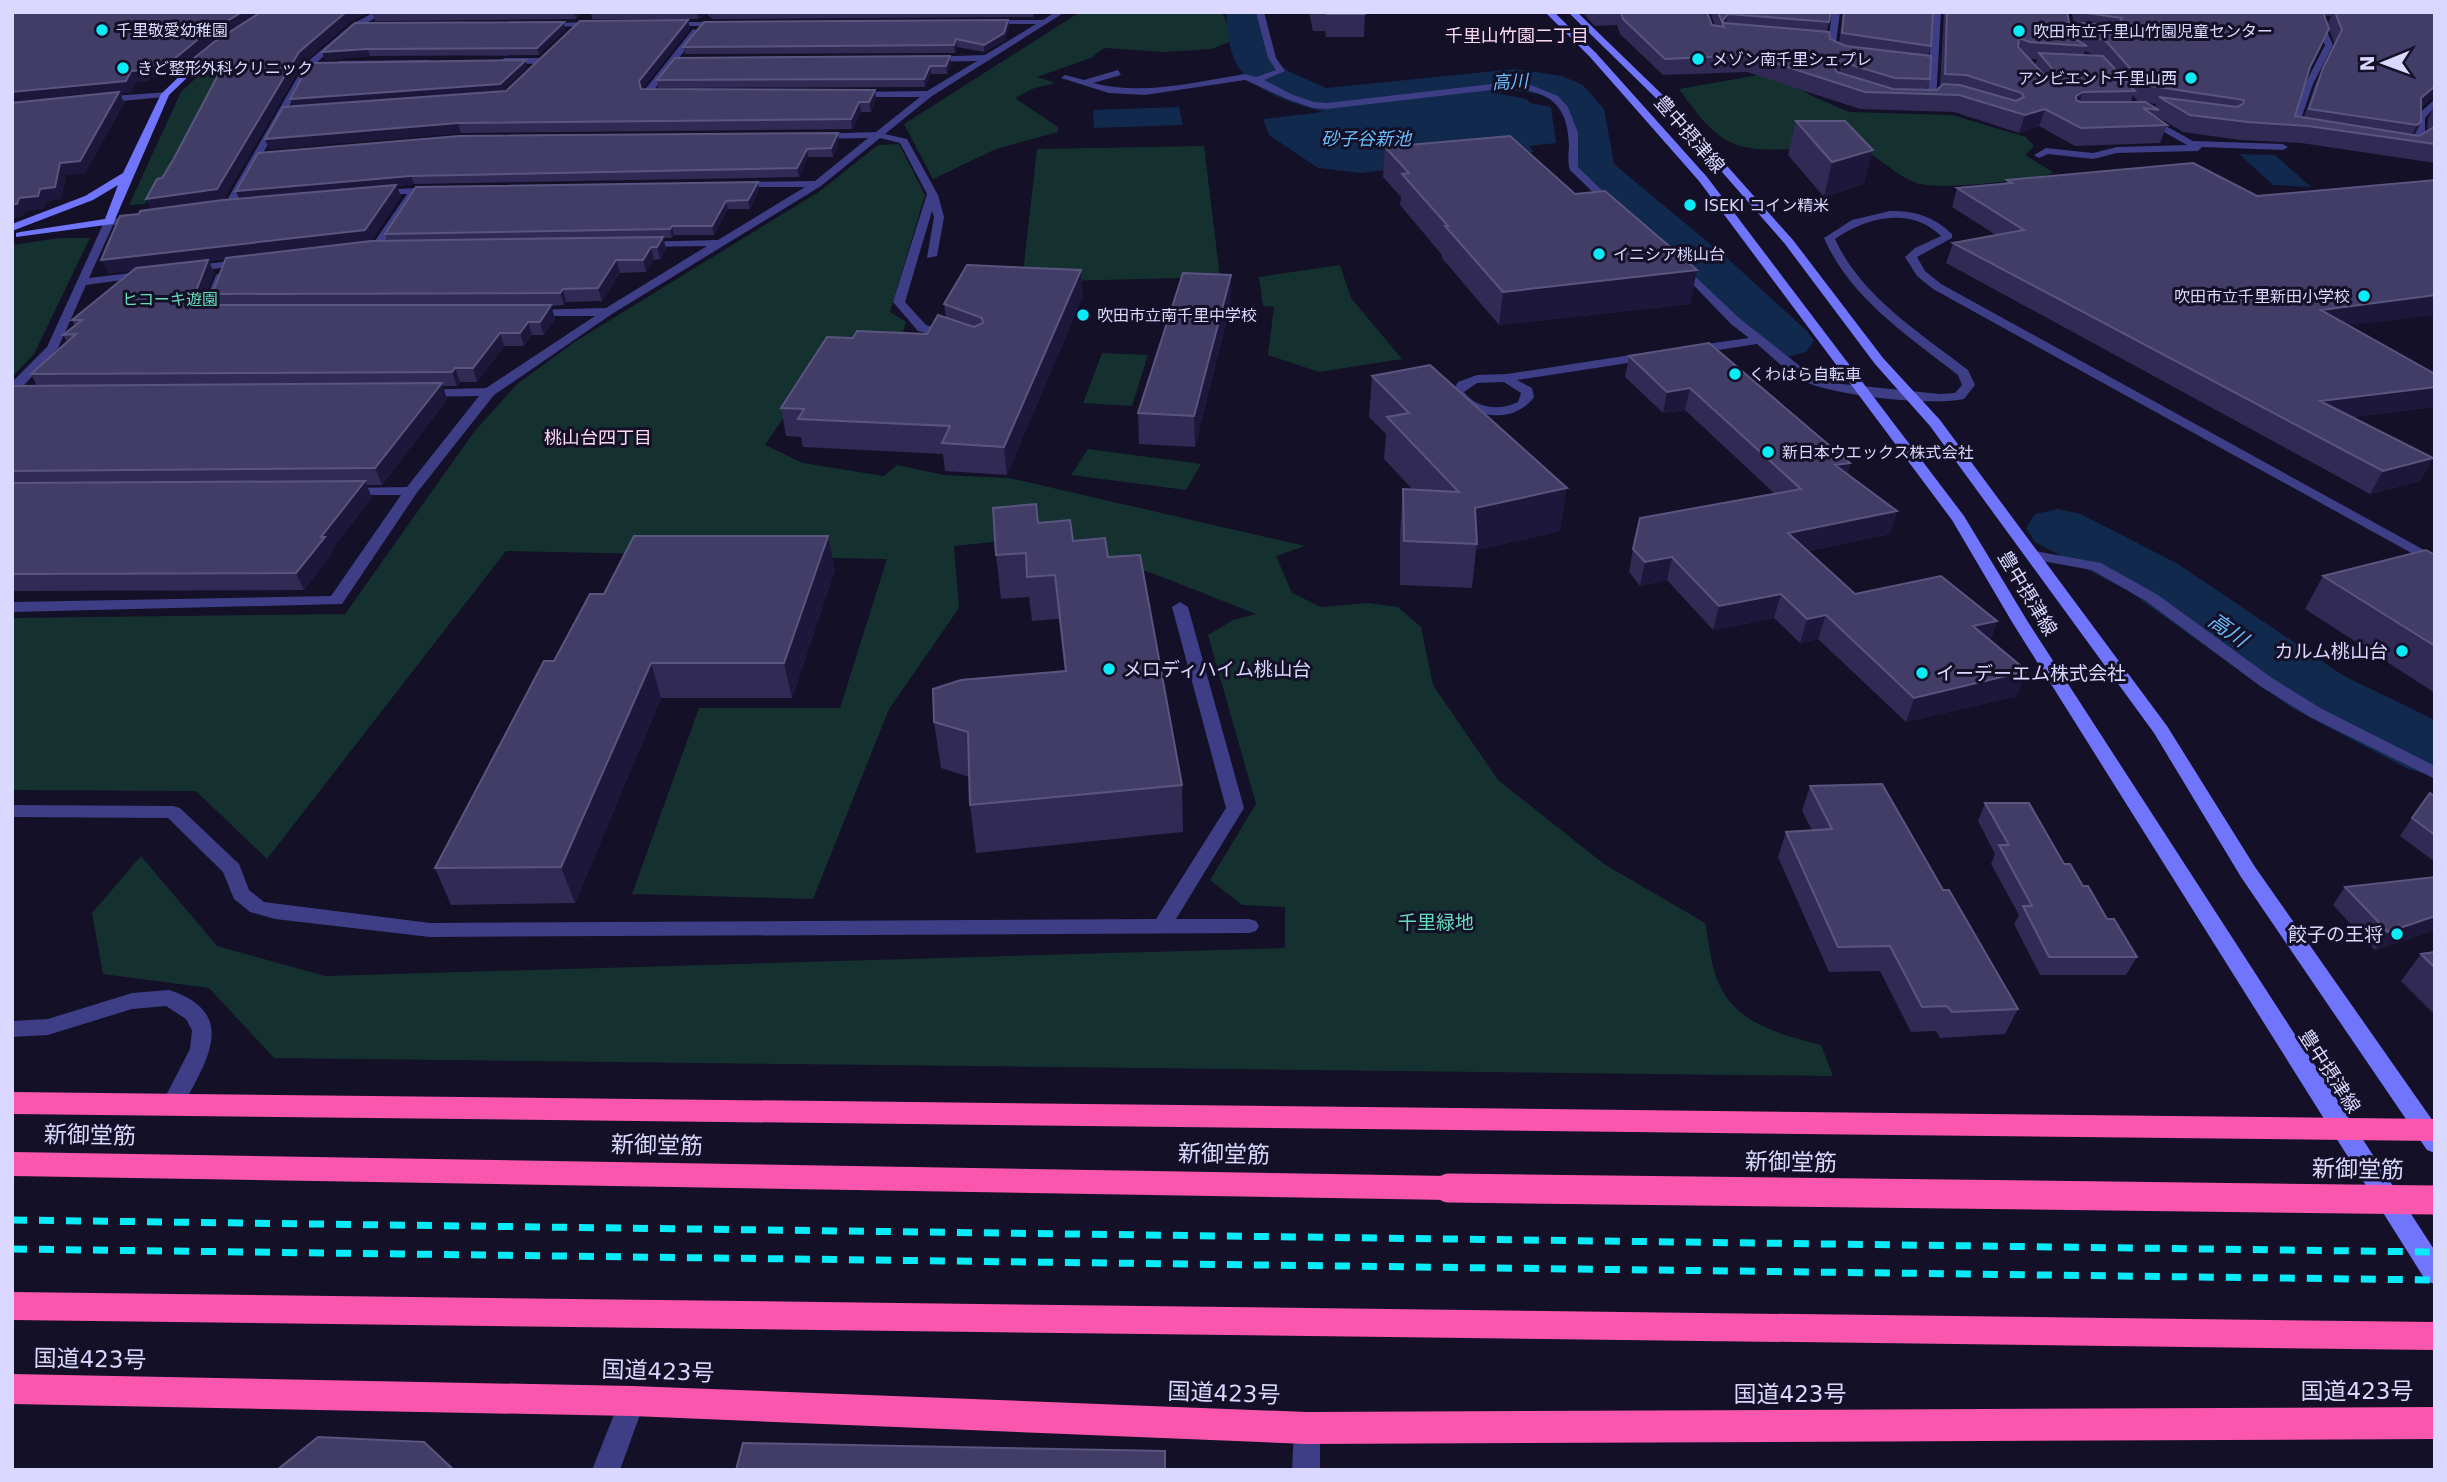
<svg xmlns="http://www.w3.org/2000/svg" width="2447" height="1482" viewBox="0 0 2447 1482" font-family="'DejaVu Sans','Noto Sans JP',sans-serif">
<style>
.green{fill:#14312f}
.water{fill:#10294c}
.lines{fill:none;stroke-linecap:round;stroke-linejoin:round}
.river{fill:#10294c;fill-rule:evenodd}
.street{fill:#3d3e85;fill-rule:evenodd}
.secondary{fill:#7175fb;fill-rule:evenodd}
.highway{fill:#fb56ad;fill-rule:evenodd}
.rail{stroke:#09ecf8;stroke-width:7;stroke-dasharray:15 12;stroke-linecap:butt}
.highway-bridge{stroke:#fb56ad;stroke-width:29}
.wall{fill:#302a55;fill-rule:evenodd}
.shaded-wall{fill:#1d183b}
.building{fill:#423d67;stroke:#5a557f;stroke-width:2}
.poi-dot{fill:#09ecf8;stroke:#131027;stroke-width:2.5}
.labels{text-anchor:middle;stroke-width:6;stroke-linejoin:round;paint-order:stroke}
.far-poi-label{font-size:16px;fill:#dad8fe;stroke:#131027;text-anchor:start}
.far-park-label{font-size:16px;fill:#64ddb9;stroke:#131027}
.far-neighbourhood-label{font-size:18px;fill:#fedaf3;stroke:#131027}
.far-water-label{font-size:18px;font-style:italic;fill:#69befb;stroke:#131027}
.street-label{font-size:19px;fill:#dad8fe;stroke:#131027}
.poi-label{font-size:19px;fill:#dad8fe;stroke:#131027;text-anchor:end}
.park-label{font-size:19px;fill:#64ddb9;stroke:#131027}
.water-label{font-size:21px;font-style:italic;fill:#69befb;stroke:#131027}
.near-street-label{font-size:23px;fill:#dad8fe;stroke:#131027}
</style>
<rect width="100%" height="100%" fill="#131027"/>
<path class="green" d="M1080 12H1222L1234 40 1212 49 1164 52 1104 48 1091 58 1037 77 1055 83 1032 89 1015 98 1058 127V132L996 149 933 179 904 124Z
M217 58 222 82 145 204 129 205 181 92Z
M1763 74 1790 82 1812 96 1849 112 1952 115 2026 137 2034 146 2025 155 2054 173C2026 180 1943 191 1917 183 1895 176 1878 154 1856 148 1844 144 1826 147 1814 148 1738 152 1724 153 1679 89Z
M899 144 925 195 890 312 906 322 903 332 828 351 765 445 803 463 884 476 897 465 944 475 1009 478 1305 546 1276 556 1292 593 1321 607 1368 603 1398 607 1421 627 1433 685 1498 780 1604 864 1705 923C1709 940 1710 960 1716 977 1733 1023 1778 1034 1821 1045L1833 1076 274 1058 209 988 103 974 92 913 141 856 217 946 325 976 1285 948V907L1242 905 1210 880 1256 804 1208 635 1233 620 1256 614 1157 575 1042 537 954 546 959 608 889 709 813 899 632 894 699 708H840L887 559 506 551 267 859 196 791 12 790V618L345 614 474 432 517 384 576 341 820 191 878 145Z
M1204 146 1220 277 1022 282 1037 149Z
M59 238H90L34 354 12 377V245Z
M1340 265 1351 298 1402 359 1319 372 1268 355 1274 307 1263 306 1259 277Z
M1102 353 1148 355 1132 406 1083 403Z
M1088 449 1201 464 1186 490 1071 475Z"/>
<path class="water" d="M1489 92 1527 99 1530 103 1551 107 1556 143 1529 146 1534 152 1361 173 1318 168 1269 135 1263 119Z
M1179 107 1183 125 1094 128 1093 110Z
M2239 154 2275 155 2311 187 2273 185Z"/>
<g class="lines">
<path class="river" d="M1226 12H1260L1271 58 1288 71 1326 88 1515 69 1562 76 1583 85 1604 109 1614 164 1727 258 1806 330 1814 341 1806 352 1787 357 1768 352 1693 278 1580 179 1571 164 1565 109C1550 96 1535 92 1515 91L1324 112C1293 104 1245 90 1233 56 1228 42 1228 27 1226 12Z
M2058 509 2081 514 2178 564 2344 676 2435 720V776L2408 769 2292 708 2130 592 2035 542 2026 528 2035 514Z"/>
<path class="street" d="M375 12H385L358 28 311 67 233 207 224 209 223 207 305 64 352 24Z
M1055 12H1065L932 96 885 134 907 139 938 195 944 217 937 256 927 258 934 217 932 211 905 302 926 325 954 334V340L918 331 893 302 927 194 900 143 880 138 821 186 612 314 494 395 416 494 342 604 12 612V602L331 596 401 495H345L340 494V488L407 487 479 396 422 397 417 396V390L486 388 595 316H530L526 314V310L606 308 707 246 640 247 636 246V242L718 240 805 187H737L733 186V182L815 181 868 138 816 139 811 136 813 134 876 132 920 97H853L850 96V92L927 91 977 61 927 62 924 57 985 55 1036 24H985L982 20H1043Z
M1256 12H1264L1276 58 1285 71 1264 80 1293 95 1314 102 1327 103 1509 82 1531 85 1558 96 1568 107 1578 133V167L1619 207 1610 209 1570 170C1567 162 1569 152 1569 143 1567 102 1547 91 1509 88L1327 109 1313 108 1287 99 1245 80 1145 95 1109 93 1061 78 1065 75 1084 80 1118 70 1121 75 1093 83C1143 96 1195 82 1245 74L1256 77 1276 70 1268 58Z
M1832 12H1840L1835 51 1846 55V59L1827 52Z
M1933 12H1941L1936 101 1932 104 1916 103V99L1928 98 1929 70 1905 65 1909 62 1929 65Z
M2319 20 2323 22 2333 45 2313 84 2298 128 2305 131 2300 134 2288 130 2305 84 2325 45 2315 22Z
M600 22 603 26 541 27 537 25 541 23Z
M667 22H726L730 24 726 26H664Z
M693 29 700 31 653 91 667 92V96H643V92Z
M504 58H541L545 61 541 64 501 63Z
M430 60 427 65 339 67 335 64 339 61Z
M168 92 169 94 165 97 99 103 95 100 99 97Z
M2435 99V107L2425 118V142L2414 150 2401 149V145H2409L2415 141V117Z
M2146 115 2193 141 2283 144 2288 147 2283 150 2202 147 2198 151 2117 153 2093 159 2048 154 2039 158 2034 155 2046 148 2093 153 2117 147 2187 145 2143 120 2141 118Z
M440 187V191L417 193 379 250H371L370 248 407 194 376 195 372 194V190Z
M1890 211C1915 211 1933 216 1952 234V238L1917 257 1925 271 1941 284 2435 556V566L1933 289 1917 276 1905 257 1915 248 1941 236C1911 206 1866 217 1835 239 1861 296 1920 333 1968 370L1975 385 1964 399C1931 406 1833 396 1804 381 1787 372 1771 356 1757 344L1692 354 1686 350 1692 346 1749 338 1731 324 1676 267 1674 265 1680 262 1739 318 1810 374 1832 383 1940 394 1955 393 1962 385 1958 375C1908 336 1850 298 1824 238L1852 220Z
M140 215 144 216V220L113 225 89 278 148 271 154 274 152 276 86 285 58 348 17 393 12 394V382L47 347 105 220Z
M246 259 252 262 250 264 190 272 184 269 190 266Z
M222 272 228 275 214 309 228 313 222 317 203 316 201 313 216 275Z
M1650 352 1656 356 1654 359 1517 380 1532 388 1534 397C1514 425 1470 419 1452 392L1458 382 1477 375 1507 374ZM1504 382 1521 393 1518 402C1500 411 1477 409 1464 392L1477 383Z
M2035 551 2101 563 2158 595 2272 678 2322 709 2435 766V779L2310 717 2260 686 2146 601 2092 570 2030 559 2027 556 2030 553Z
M1180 602 1188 607 1244 808 1176 919H1249L1256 921 1259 926 1256 931 1249 933 430 937 275 919 250 912 234 899 223 872 168 818 12 817V805L173 806 180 808 239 864 249 890 264 902 430 923 1156 919 1226 808 1172 607Z
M169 990C243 1014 203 1066 180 1111L172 1114 164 1111 161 1105 190 1049 192 1030 186 1019 166 1006 132 1009 48 1035 12 1037V1021L48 1019 132 993Z
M632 1388 641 1392 645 1401 620 1470H592L623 1392Z
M1307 1415 1316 1419 1320 1428V1470H1292L1294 1428 1298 1419Z"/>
<path class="secondary" d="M1545 12H1554L1596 53 1707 177 1964 516 2028 622 2435 1251V1284L2426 1281 2012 622 1952 520 1699 181 1590 57Z
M1568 12H1577L1672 104 1793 240 1883 358 1940 420 2167 726 2255 867 2435 1124V1153L2427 1150 2241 877 2154 733 1930 426 1875 364 1785 244 1666 108Z
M2057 12H2097L2099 14 2095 16Z
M206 51 213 53 169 95 113 224 16 237V233L20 232 105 219 118 185 93 200 12 231V224L85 196 123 173 161 94Z"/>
<path class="highway" d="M12 1092 2435 1119V1141L12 1114Z
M12 1152 1449 1176 1459 1179 1463 1188 1459 1197 1449 1200 12 1176Z
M12 1292 2435 1322V1350L12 1320Z
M12 1374 632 1386 1307 1412 2435 1407V1439L1307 1444 632 1416 12 1404Z"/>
<path class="rail" d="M12 1220 2435 1252
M12 1249 2435 1280"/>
<path class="highway-bridge" d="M1449 1188 2435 1200"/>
</g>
<path class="wall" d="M12 12H369L350 22 303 63 223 200 239 199 236 191 838 133 839 141 833 157H808L799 177 414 184 397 186 401 197 370 241H388L385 234 759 190 750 209H728L714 235H674L672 238H663L666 249 660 259 654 260 646 272 620 273 602 301 566 302 564 305 551 306 555 319 544 335H532L524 346H504L477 382H460L457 386H442L447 399 382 485H366L372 498 331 550 332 554 304 590 12 591V387L37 386 31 374 67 342 63 335 75 326 72 320 134 270 108 273 139 214 151 209 162 178 173 160 219 73 193 74 188 63 227 34 206 46 173 75 151 77 149 81 136 82 131 92 120 93 124 103 85 173 66 175 61 199 46 201 44 208 25 211 23 216 12 218ZM225 259 212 294 217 305H201L214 273 209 261Z
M372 12H584L576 19 375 21Z
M591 12H1035L1033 17 712 19 707 14 698 19H592Z
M1309 12H1365L1364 37H1326L1325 31H1313Z
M1582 12H1707L1712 25 1715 26 1710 12H1831L1827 31 1830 39 1839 43 1843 12H1933L1931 46 1928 56 1930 79 1927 89 1937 90 1940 87 1944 12H2067L2072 37 2077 40 2080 29H2075L2072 15 2073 12H2435V97H2433L2421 108V122L2415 135 2419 136 2427 131 2428 119 2435 104V163L2301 143 2240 140 2183 132 2156 116V118L2167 125 2160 143 2075 146 2039 126 2019 133 1954 112 1860 109 1747 72 1663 75 1620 34 1617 25 1595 26ZM2324 16H2331L2327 25ZM2329 29 2335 45 2315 85 2304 117 2295 116 2308 73ZM2085 51 2096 56 2084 55ZM2029 59H2037L2035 65ZM2133 95 2138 102H2144H2131ZM2145 103 2156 104 2155 108Z
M1008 20 1009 27 1005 40 984 52 957 47 955 53 685 54 683 47Z
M690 29 642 89 875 90 876 99 871 112H861L852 129 461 133 269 149 265 139 293 106 527 67 502 91H506Z
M565 30 539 55 370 56 325 60 322 52Z
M951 64 947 74H931L925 87 658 88 657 80Z
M1796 121 1864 184 1824 197 1788 155Z
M1385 147 1575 194 1697 270 1690 304 1499 325 1442 258V255L1400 205 1401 197 1383 177Z
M2007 180 2257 196 2349 325 2435 374V407L2353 417 2433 458 2420 481 2370 494 1946 263 1953 243 1996 235 1952 207 1957 188 2006 183Z
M1083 296 1007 475 945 471 943 454 803 447 801 437 786 436 781 408 853 338 927 334 946 318 944 304Z
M1231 303 1195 447 1139 444 1138 413Z
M1629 356 1850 463 1847 474 1897 511 1890 534 1808 551 1855 594 1997 621 1990 640 2017 696 1906 722 1818 639 1800 643 1774 618 1713 630 1667 580 1640 586 1629 572 1633 549 1775 494 1685 410 1663 413 1625 377Z
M1372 376 1560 531 1476 550 1472 588 1400 585V532L1403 489 1413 490 1384 459 1386 434 1369 417Z
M1038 523 1108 557 1182 785 1183 832 976 853 970 805 969 777 941 768 934 722 1065 672 1059 619 1032 621 1029 597 1001 599 996 555Z
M2435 555V693L2305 609 2323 576Z
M835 569 792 698H661L575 903 451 905 435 868 554 661 604 594Z
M1810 786 1943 890 2018 1009 2005 1034 1940 1038 1936 1031 1911 1032 1880 971 1829 972 1778 857 1786 832 1812 830 1802 811Z
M2435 797V862L2400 836 2412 818Z
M1985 803 2064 864 2083 886 2137 957 2126 975H2040L2014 924 2019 915 1991 864 1995 854 1978 821Z
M2435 877V930L2375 950 2333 905 2345 887Z
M2435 952V1015L2401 981 2421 954Z"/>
<path class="shaded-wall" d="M242 12H263L206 46 173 75 151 77 149 81 136 82 131 92 120 93 124 103 85 173 66 175 61 199 46 201 44 208 25 211 23 216 12 218V92L131 71 147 66Z
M346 12H369L350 22 303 63 222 202 152 211 146 199 299 52Z
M574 12H584L576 19Z
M697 12H707V14L698 19Z
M1728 14 1725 29 1724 27 1722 21Z
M688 20 690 29 641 90 639 81Z
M1008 20 1009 27 1005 40 984 52V45Z
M564 22 565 30 539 55 537 48Z
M2329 29 2322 45 2302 83Z
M956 39 957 47 955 53 954 45Z
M367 49 370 56 325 60 322 52Z
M950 56 951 64 947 74 946 66Z
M526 60 527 67 502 91 293 106 290 99Z
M1842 62 1838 78 1834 67Z
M930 66 931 74 925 87 924 79Z
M2435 86V94L2433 97 2413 115 2421 98Z
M875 90 876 99 871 112 869 102Z
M2083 92 2077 109 2071 113 2076 96Z
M859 102 861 112 852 129 851 119Z
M2045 109 2039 126 2019 133 2025 115Z
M2421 122 2412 140H2409L2417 125Z
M458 123 461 133 269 149 265 139Z
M838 133 839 141 833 157 831 148Z
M807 149 808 157 799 177 797 168Z
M1873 150 1864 184 1824 197 1832 162Z
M411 176 414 184 397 186 401 197 370 243 209 261 214 273 199 312 193 299 208 261 108 273 101 260 240 200 236 191Z
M758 182 759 190 750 209 748 200Z
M726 201 728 209 714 235 712 226Z
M672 226 674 235 672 238 670 229Z
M663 237 666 249 660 259 657 247Z
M651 247 654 260 646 272 643 260Z
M616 260 620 273 602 301 598 288Z
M1081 270 1083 296 1007 475 1004 447Z
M1697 270 1690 304 1499 325 1503 292Z
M1231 275V303L1195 447 1194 416Z
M563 289 566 302 564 305 560 293Z
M2435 289V315L2311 330 2321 310Z
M551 305 555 319 544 335 540 322Z
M528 322 532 335 524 346 520 333Z
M500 333 504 346 477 382 473 368Z
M455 368 460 382 457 386 452 372Z
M442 383 447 399 382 485 375 468Z
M2435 387V407L2309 422 2320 401Z
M1690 388 1685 410 1663 413 1667 392Z
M2433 458 2420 481 2370 494 2383 471Z
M1850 463 1843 485 1835 465Z
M365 481 372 498 331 550 332 554 304 590 296 573 321 537Z
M1567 488 1560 531 1476 550 1477 544 1475 508Z
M1897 511 1890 534 1782 556 1788 533Z
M828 536 835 569 792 698 784 663Z
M1672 557 1667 580 1640 586 1645 562Z
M1781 594 1774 618 1713 630 1719 606Z
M1826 615 1818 639 1800 643 1807 619Z
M1997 621 1987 645 1973 626Z
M651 663 661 698 575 903 561 867Z
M2027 671 2017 696 1906 722 1914 698Z
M2435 916V930L2375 950 2388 932Z"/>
<path class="building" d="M12 12H242L202 36 168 64 147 66 144 70 131 71 126 81 12 92Z
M261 12H346L299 52 217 189 146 199 157 179 162 178 173 160 225 62 188 63 214 42Z
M1326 12H1365V14H1327Z
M1621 12H1707L1712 25 1724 27 1718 12H1831L1829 22 1728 14 1722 21 1725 23 1829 32 1830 39 1846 46 1931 56 1930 79 1895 78 1842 62 1834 67 1837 72 1893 89 1937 90 1943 84 1960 85 2016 101 2024 97 2022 93 1966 75 1945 74 1947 12H2067L2072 37 2087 46 2030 42 2019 38 2018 47 2048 79 2057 74 2039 53 2103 56 2135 91 2083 92 2076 96V100L2080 102H2145L2159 110 2143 108 2167 125 2081 128 2045 109 2025 115 1959 95 1865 92 1750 55 1665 59 1623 19Z
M1844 12H1933L1931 46 1842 33Z
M2080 12H2323L2329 29 2310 67 2295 116 2419 136 2434 127 2435 119V144L2308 126 2248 122 2190 115 2159 97 2237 107 2243 104 2244 100 2145 85 2106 41 2085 33 2082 23 2117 26 2122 18Z
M2335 12H2435V86L2421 98V122L2417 125 2309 109 2323 68 2342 30Z
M688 20 639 81 641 89 875 90 869 102H859L851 119 458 123 265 139 283 107 506 91 580 21Z
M1008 20 1004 33 984 45 956 39 954 45 683 47 704 22Z
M564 22 537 48 367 49 322 52 355 23Z
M950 56 946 66H930L924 79 657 80 675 58Z
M526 60 500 84 290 99 310 63Z
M119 92 80 161 60 163 55 187 40 189 38 196 19 198 17 204H12V103Z
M1796 121H1845L1873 150 1832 162Z
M838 133 831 148 807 149 797 168 411 176 236 191 258 153 459 136Z
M1510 136 1575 194 1605 191 1697 270 1503 292 1445 226H1448L1402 174 1409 173 1385 147Z
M2193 163 2257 196 2435 180V295L2321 310 2435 374V387L2320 401 2433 458 2383 471 1953 243 2024 230 1957 188 2012 183 2007 180Z
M758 182 748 200 726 201 712 226H672L670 229 385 234 416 187Z
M396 185 365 230 101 260 120 216 139 214 140 211 223 200Z
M663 237 657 247H651L643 260H616L598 288 563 289 560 293 212 294 226 258 371 241Z
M208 260 193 299 197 305H551L540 322H528L520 333H500L473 368H455L452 372 31 374 76 334 63 335 82 320H72L136 268Z
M967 265 1081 270 1004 447 942 443 950 426 798 419 804 409 781 408 827 337 853 338 857 331 927 334 938 315 974 327 983 323 982 318 944 304Z
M1183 273 1231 275 1194 416 1138 413Z
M1709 343 1850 463 1835 465 1897 511 1788 533 1855 594 1941 576 1997 621 1973 626 2027 671 1914 698 1826 615 1807 619 1781 594 1719 606 1672 557 1645 562 1633 549 1640 518 1801 489 1690 388 1667 392 1629 356Z
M1430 365 1567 488 1475 508 1477 544 1404 541 1403 489 1459 492 1387 417 1409 413 1372 376Z
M442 383 375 468 12 471V387L13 386Z
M365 481 321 537H325L296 573 12 574V483Z
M1036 504 1038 523 1070 520 1073 541 1105 538 1108 557 1140 555 1182 785 970 805 968 732 934 722 933 689 961 680 1066 671 1055 575 1027 577 1026 553 996 555 993 508Z
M634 536H828L784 663H651L561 867 435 868 544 661H554L590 594H604Z
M2426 550 2435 555V646L2323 576Z
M1882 784 1943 890H1949L2018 1009 1952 1012 1947 1006 1922 1007 1890 946 1838 947 1786 832 1832 829 1810 786Z
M2430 793 2435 797V835L2412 818Z
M1985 803H2029L2064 864H2070L2083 886H2088L2107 919H2114L2137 957H2049L2023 906H2032L1999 845H2009Z
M2435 877V916L2388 932 2345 887Z
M2435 952V968L2421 954Z
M318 1437 424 1442 454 1470H277Z
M743 1443 1165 1451V1470H736Z"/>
<g class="poi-dot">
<circle cx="102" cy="30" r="7"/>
<circle cx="2019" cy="31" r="7"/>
<circle cx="1698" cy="59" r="7"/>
<circle cx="123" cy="68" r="7"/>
<circle cx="2191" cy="78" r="7"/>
<circle cx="1690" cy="205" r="7"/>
<circle cx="1599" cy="254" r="7"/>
<circle cx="2364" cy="296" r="7"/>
<circle cx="1083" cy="315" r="7"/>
<circle cx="1735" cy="374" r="7"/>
<circle cx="1768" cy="452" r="7"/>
<circle cx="2402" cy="651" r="7"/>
<circle cx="1109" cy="669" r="7"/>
<circle cx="1922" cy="673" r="7"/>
<circle cx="2397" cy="934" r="7"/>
</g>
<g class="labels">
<g class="far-poi-label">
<text x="116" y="36">千里敬愛幼稚園</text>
<text x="2033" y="37">吹田市立千里山竹園児童センター</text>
<text x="1712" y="65">メゾン南千里シェプレ</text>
<text x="137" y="74">きど整形外科クリニック</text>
<text x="2177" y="84" text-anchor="end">アンビエント千里山西</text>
<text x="1704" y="211">ISEKI コイン精米</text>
<text x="1613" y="260">イニシア桃山台</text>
<text x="2350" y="302" text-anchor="end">吹田市立千里新田小学校</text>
<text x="1097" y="321">吹田市立南千里中学校</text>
<text x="1749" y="380">くわはら自転車</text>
<text x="1782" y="458">新日本ウエックス株式会社</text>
</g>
<g class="far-park-label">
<text x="170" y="305">ヒコーキ遊園</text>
</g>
<g class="far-neighbourhood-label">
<text x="1517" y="42">千里山竹園二丁目</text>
<text x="598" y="444">桃山台四丁目</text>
</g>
<g class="far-water-label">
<text transform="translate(1510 82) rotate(-3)" y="6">高川</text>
<text x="1366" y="145">砂子谷新池</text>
</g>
<g class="street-label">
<text transform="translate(1690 134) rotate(49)" y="7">豊中摂津線</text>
<text transform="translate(2028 593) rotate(59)" y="7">豊中摂津線</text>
<text transform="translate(2330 1071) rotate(57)" y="7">豊中摂津線</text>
</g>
<g class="poi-label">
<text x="2388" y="658">カルム桃山台</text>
<text x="1123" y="676" text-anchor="start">メロディハイム桃山台</text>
<text x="1936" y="680" text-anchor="start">イーデーエム株式会社</text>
<text x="2383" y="941">餃子の王将</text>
</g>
<g class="park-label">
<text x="1436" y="929">千里緑地</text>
</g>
<g class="water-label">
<text transform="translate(2228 630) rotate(35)" y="7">高川</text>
</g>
<g class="near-street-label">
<text transform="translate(90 1135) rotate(1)" y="8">新御堂筋</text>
<text transform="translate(657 1145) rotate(1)" y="8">新御堂筋</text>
<text transform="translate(1224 1154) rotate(1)" y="8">新御堂筋</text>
<text transform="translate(1791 1162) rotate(1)" y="8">新御堂筋</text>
<text transform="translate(2358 1169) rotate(1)" y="8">新御堂筋</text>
<text transform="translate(90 1359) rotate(1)" y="8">国道423号</text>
<text transform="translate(658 1371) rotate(2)" y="8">国道423号</text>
<text x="2357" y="1399">国道423号</text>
<text transform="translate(1224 1393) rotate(2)" y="8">国道423号</text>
<text x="1790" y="1402">国道423号</text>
</g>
</g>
<rect width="2447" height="1482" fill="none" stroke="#dad8fe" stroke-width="28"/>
<g transform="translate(2384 63) rotate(269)" stroke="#131027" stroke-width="5" paint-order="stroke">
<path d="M0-5L12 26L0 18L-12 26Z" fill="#dad8fe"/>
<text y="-10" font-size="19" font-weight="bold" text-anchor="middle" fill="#dad8fe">N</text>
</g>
</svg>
